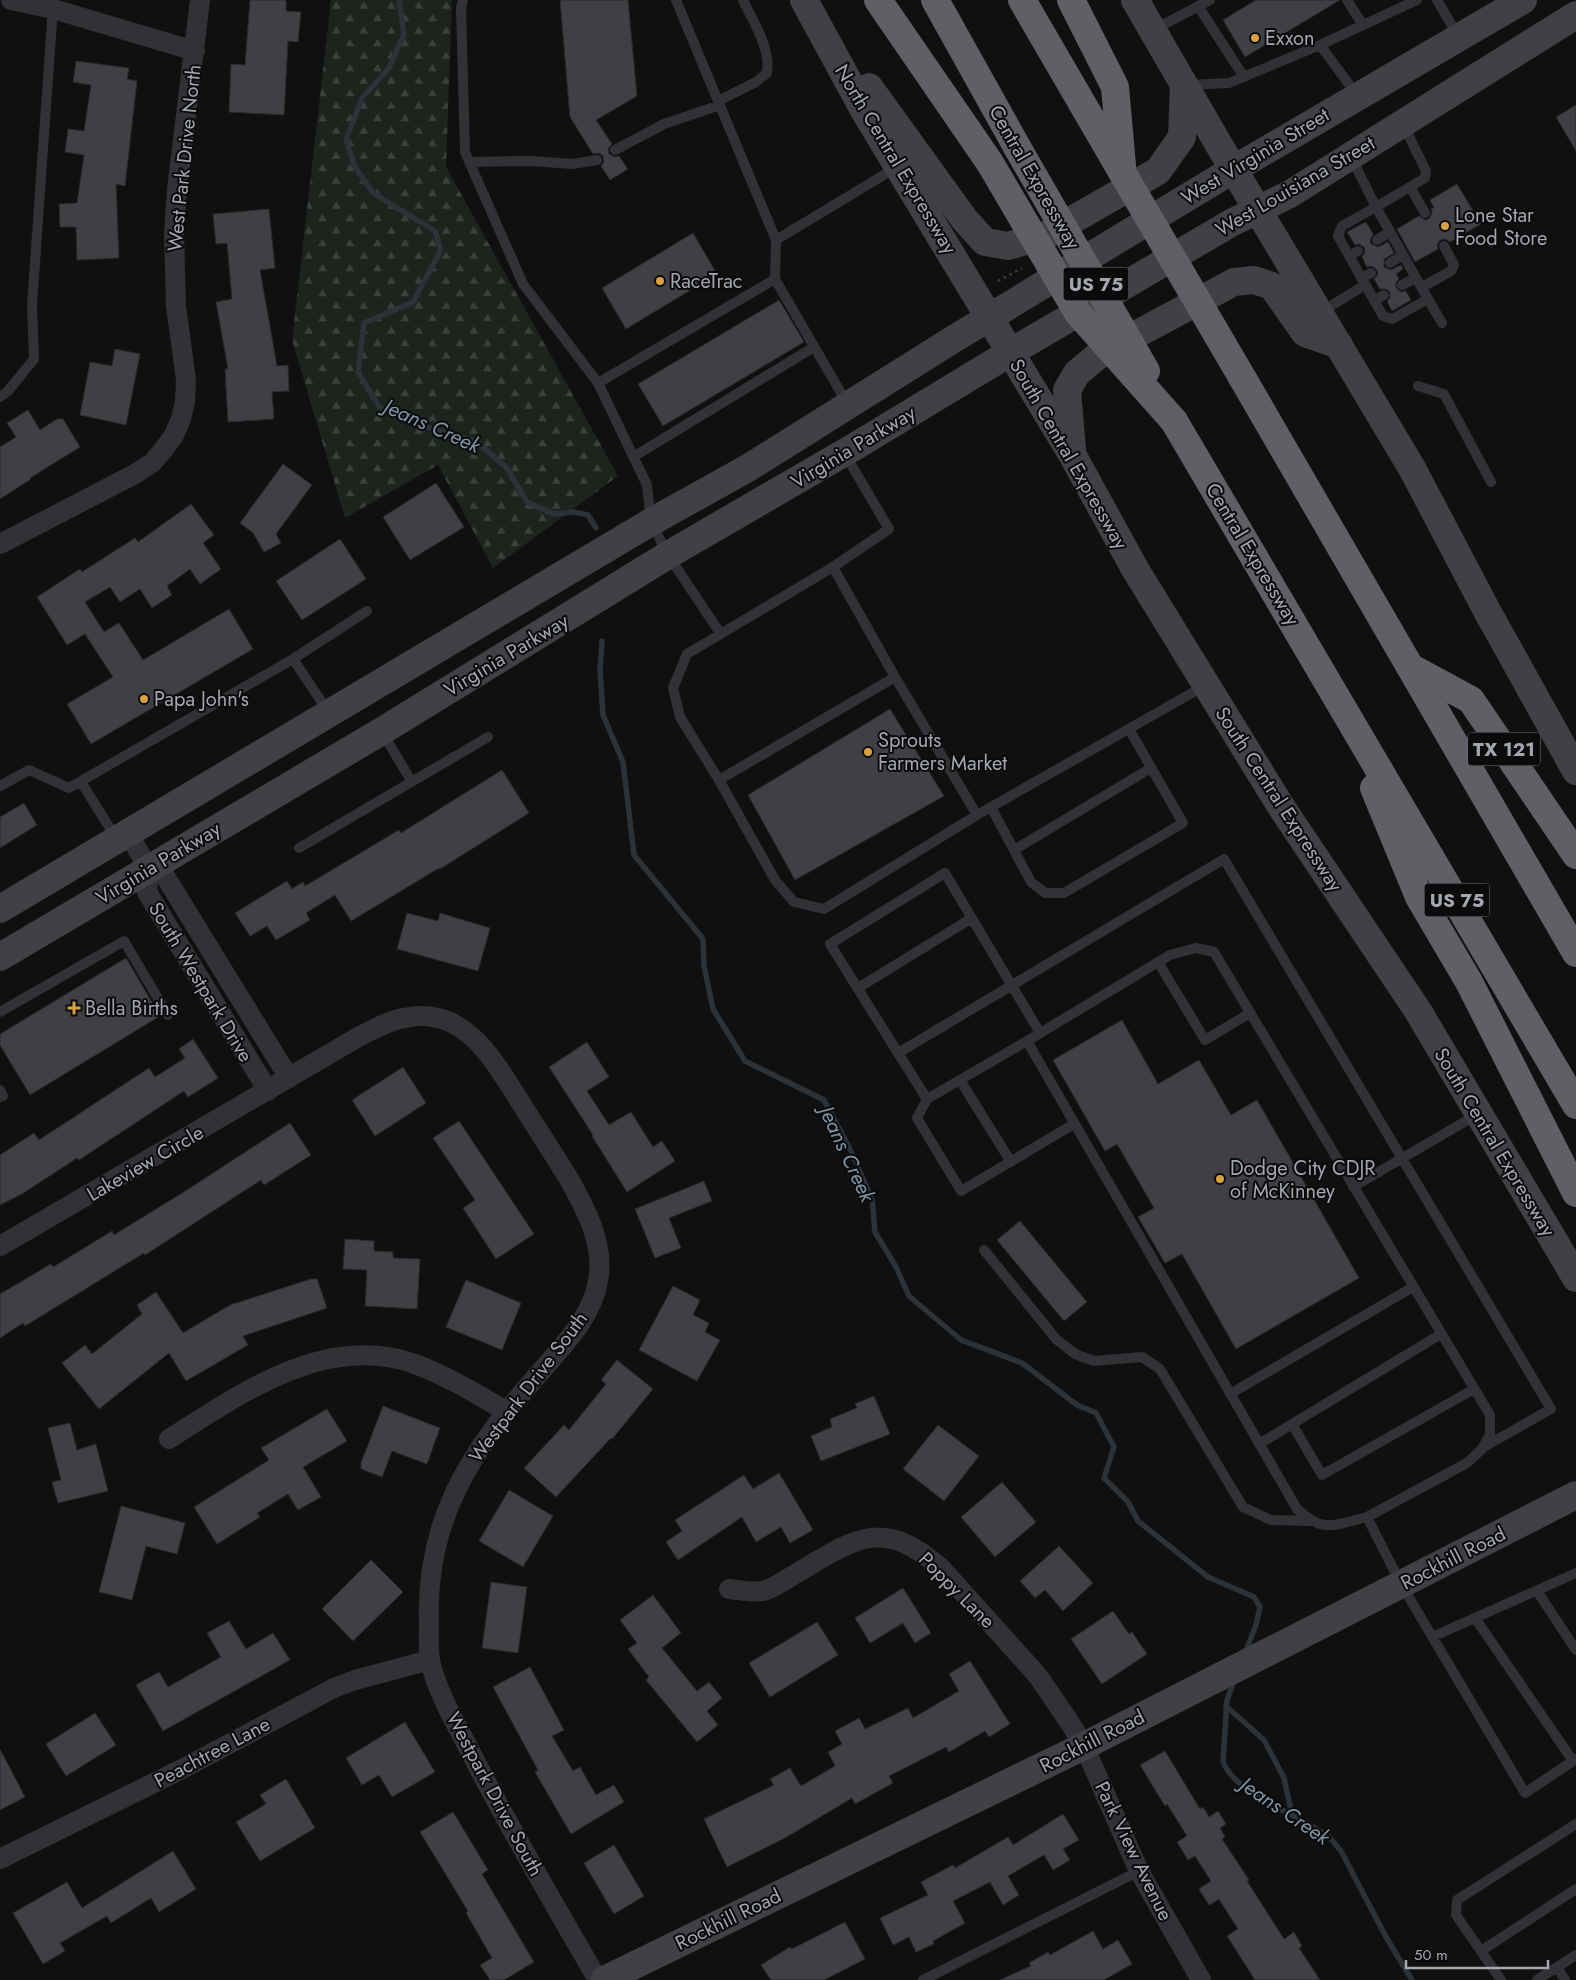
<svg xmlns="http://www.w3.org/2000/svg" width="1576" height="1980" viewBox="0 0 1576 1980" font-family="Jost,sans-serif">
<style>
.forest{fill:url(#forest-firs)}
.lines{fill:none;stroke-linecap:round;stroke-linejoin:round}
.stream{stroke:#2b3238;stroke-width:5.5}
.building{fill:#3f4044;stroke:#2a2a2d}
.path{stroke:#38393c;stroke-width:3;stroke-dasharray:2.5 4;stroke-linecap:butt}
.lane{stroke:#313236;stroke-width:10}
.street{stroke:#313236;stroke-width:20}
.secondary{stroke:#404145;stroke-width:28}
.highway{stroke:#5e6066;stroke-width:28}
.highway-bridge{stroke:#5e6066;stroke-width:28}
.poi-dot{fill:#daa13f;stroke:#0b0b0c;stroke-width:2}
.labels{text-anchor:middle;stroke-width:4;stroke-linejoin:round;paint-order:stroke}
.shield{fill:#0b0b0c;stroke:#75787f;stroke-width:1}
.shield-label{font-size:19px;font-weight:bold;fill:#a3a7b0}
.poi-label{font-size:20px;fill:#a3a7b0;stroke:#0b0b0c;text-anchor:start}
.street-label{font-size:20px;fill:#a3a7b0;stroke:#0b0b0c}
.water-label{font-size:21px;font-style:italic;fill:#7d95a8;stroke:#0b0b0c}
</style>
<defs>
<pattern id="forest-firs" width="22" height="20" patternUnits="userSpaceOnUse" patternTransform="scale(1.25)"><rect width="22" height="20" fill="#1d231d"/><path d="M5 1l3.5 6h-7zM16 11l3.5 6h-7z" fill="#3b403b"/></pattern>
</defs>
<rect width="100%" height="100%" fill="#101011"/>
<path class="forest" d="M331 0H452L446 167 618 476 493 568 438 465 345 518 292 340Z"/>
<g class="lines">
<path class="stream" d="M399 0 404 34 389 68 362 98 346 140 355 167 373 193 435 231 441 250 413 302 364 323 358 372 380 408 433 429 477 442 507 468 527 502 554 514 574 512 588 515 596 528
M602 641 600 671 603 715 623 762 634 855 703 939 704 966 713 1009 745 1061 824 1100 850 1149 872 1199 875 1232 896 1267 909 1296 961 1340 1022 1363 1077 1405 1096 1413 1114 1447 1104 1478 1128 1502 1138 1521 1208 1577 1254 1597 1260 1607 1256 1625 1245 1653
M1234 1681 1227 1700 1223 1761C1233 1794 1304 1816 1331 1839 1334 1842 1337 1847 1341 1851L1386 1937 1412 1980
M1226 1706 1264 1740 1284 1778 1292 1815"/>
</g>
<path class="building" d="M250 0H286V11L301 12 298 42 288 41 284 115 229 112 231 64 245 65Z
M560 0H628L637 96 596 120 612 144 608 149 609 154 614 157 619 156 628 169 610 180 601 166 604 162 603 156 599 153 593 154 570 117Z
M1256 0H1340L1245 57 1223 20Z
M76 61 129 68 127 79 137 81 125 186 116 184 119 258 77 260 76 227H60L59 204 77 203 84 155 65 152 68 129 84 131 91 85 73 82Z
M1576 105V151L1556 117Z
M1457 184 1481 224 1450 242 1445 239 1440 240 1437 245 1438 249 1415 262 1397 229 1419 216 1425 220 1429 219 1432 213 1431 209 1434 208 1430 200Z
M269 209 275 268 260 270 277 366 288 365 289 391 272 392 274 419 228 422 225 369H228L216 302 232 299 227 243 216 244 213 214Z
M1366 222 1373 234 1370 240 1371 244 1378 247 1388 242 1394 253 1384 259V267L1391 270 1401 265 1403 269 1396 274 1399 279 1396 282V288L1401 292 1406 291 1411 300 1392 311 1387 301 1390 298V292L1387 289H1380L1374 279 1378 274 1377 270 1372 266 1367 267 1362 257 1365 252 1364 247 1359 244 1355 245 1347 232Z
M693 233 717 274 626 329 602 288Z
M779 300 804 342 663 426 638 384Z
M115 349 140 354 126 425 80 415 90 362 112 366Z
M28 410 40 430 57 419H63L80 447 30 478 31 479 0 499V447L16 437 7 423Z
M283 464 312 485 276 534 281 543 264 552 253 533 240 523Z
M436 483 464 527 410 560 383 517Z
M191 504 214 535 203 543 221 569 200 584 190 569 167 586 172 595 152 608 140 589 120 602 110 587 85 602 104 632 119 623 143 660 229 609 253 649 91 744 67 704 113 677 85 634 67 645 37 597 80 569 82 572 135 538 138 542Z
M340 539 366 579 302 620 276 581Z
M890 709 944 796 795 880 748 795Z
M502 770 529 813 440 869 439 868 351 921 335 895 306 913 310 920 276 940 267 926 250 936 235 913 287 881 292 889 303 882 305 886 399 830 401 833Z
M24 803 37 825 0 848V817Z
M407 913 438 921 440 913 490 928 478 971 397 949Z
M126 958 160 1016 30 1095 0 1045V1034Z
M1122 1020 1158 1084 1199 1060 1231 1115 1257 1100 1359 1278 1236 1349 1182 1254 1165 1263 1138 1217 1154 1208 1117 1144 1105 1151 1053 1060Z
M193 1039 218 1078 188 1097 184 1091 79 1160 77 1158 22 1194 0 1205V1155L34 1133 39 1140 149 1068 155 1077 185 1058 179 1049Z
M587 1042 609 1077 587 1091 609 1125 631 1112 653 1147 662 1141 675 1161 627 1192 592 1136 593 1135 549 1067Z
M403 1067 426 1103 375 1136 352 1100Z
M459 1121 534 1234 496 1259 463 1208 475 1200 433 1138Z
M290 1123 311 1155 264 1185 261 1180 145 1255 144 1253 25 1326 23 1323 0 1338V1294L51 1264 53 1267 112 1231 114 1235 187 1190Z
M704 1181 712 1201 669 1218 681 1248 655 1258 635 1209Z
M1020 1221 1087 1302 1064 1321 997 1240Z
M345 1239 374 1241V1251L393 1252V1258L420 1259 417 1309 365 1306 367 1270 343 1269Z
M311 1279H317L327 1308 243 1336 248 1345 186 1381 169 1353 99 1409 62 1363 85 1345 92 1354 142 1314 137 1305 156 1292 183 1333 230 1305Z
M466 1280 521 1303 502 1350 446 1327Z
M673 1286 700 1300 693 1315 709 1323 705 1332 720 1340 697 1381 639 1350Z
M617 1360 653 1389 612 1439 611 1438 556 1497 524 1468 564 1425 569 1430 606 1384 601 1380Z
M874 1396 890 1434 821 1461 811 1436 832 1427 830 1419 857 1408 855 1404Z
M383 1406 440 1428 427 1464 392 1451 382 1477 361 1469V1463Z
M327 1409 347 1441 303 1467 321 1497 298 1510 288 1494 257 1513 260 1517 217 1544 194 1507 269 1460 261 1448Z
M70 1423 77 1450 96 1444 108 1491 58 1503 52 1482 61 1480 48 1428Z
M938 1425 979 1456 944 1501 903 1469Z
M779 1473 813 1530 790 1543 781 1527 756 1542 742 1517 678 1560 666 1542 682 1531 675 1520 744 1475 753 1489Z
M1002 1482 1036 1522 995 1557 961 1517Z
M509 1490 553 1516 523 1567 479 1541Z
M121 1506 185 1523 177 1554 146 1546 132 1600 99 1592Z
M1059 1546 1093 1583 1063 1611 1045 1590 1035 1598 1020 1581Z
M371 1560 403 1592 353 1641 322 1609Z
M491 1582 527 1587 518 1653 482 1648Z
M903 1588 931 1633 915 1643 903 1623 870 1643 855 1618Z
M653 1595 681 1633 662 1648 697 1691 709 1682 722 1698 707 1711 718 1725 697 1742 646 1680 649 1677 628 1649 637 1643 620 1620Z
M1113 1611 1129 1634 1132 1632 1147 1654 1102 1684 1071 1639Z
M229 1621 246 1649 273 1633 290 1660 163 1731 136 1685 159 1672 168 1687 221 1657 207 1633Z
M817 1622 838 1655 770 1697 749 1663Z
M970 1661 1010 1724 989 1737 985 1731 949 1752 946 1747 889 1776 893 1783 855 1804 852 1798 785 1838 727 1867 704 1819 774 1785 770 1779 790 1768 801 1786 835 1766 828 1752 842 1744 835 1731 859 1718 865 1729 908 1708 913 1718 959 1691 949 1674Z
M530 1667 564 1730 552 1736 573 1771 580 1767 596 1795 614 1785 624 1802 571 1834 535 1772 538 1770 493 1687Z
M95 1713 116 1745 66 1776 46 1744Z
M405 1722 435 1772 392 1797 379 1775 362 1785 346 1758Z
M0 1749 25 1797 0 1810Z
M1165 1751 1200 1809 1203 1807 1209 1817 1218 1811 1226 1824 1220 1828 1225 1837 1222 1839 1249 1880 1247 1881 1284 1939 1294 1932 1302 1946 1299 1948 1320 1980H1255L1227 1936 1238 1929 1219 1899 1209 1905 1199 1889 1211 1881 1195 1856 1188 1860 1177 1842 1187 1836 1167 1804 1165 1806 1140 1765Z
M286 1779 315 1828 260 1861 236 1822 266 1804 260 1795Z
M453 1812 488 1870 482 1874 534 1962 504 1980H490L480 1965 492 1958 466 1913 468 1911 420 1832Z
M1063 1814 1079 1840 1063 1849 1070 1860 1053 1870 1044 1855 1008 1876 1019 1895 1003 1905 990 1882 953 1901 965 1923 933 1941 934 1944 916 1952 909 1937 893 1945 880 1918 928 1895 921 1882 953 1865 955 1868 1008 1837 1013 1845Z
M614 1845 644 1896 614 1914 584 1863Z
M173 1851 196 1889 159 1912 151 1898 111 1923 107 1916 60 1943 65 1951 43 1964 13 1913 67 1882 82 1908Z
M845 1922 865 1959 824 1980H771L761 1965 790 1947 792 1949Z
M1093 1931 1103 1949 1118 1940 1132 1964 1104 1980H1000L1031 1966 1029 1963 1048 1952 1050 1955Z"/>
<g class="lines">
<path class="path" d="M998 281 1022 268"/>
<path class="lane" d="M463 0 461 8 465 152 523 284 598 383
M676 0 776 240
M1347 0 1363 25
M1437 0 1458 36
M1198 6 1244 77
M1153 30 1210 0
M1320 45 1357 95
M1188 85 1229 83 1320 45 1417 0
M718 101 756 82 767 73C771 48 753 22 743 0
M1403 124 1426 171 1425 178 1376 207 1428 299
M615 150 664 124 720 105
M1351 157 1376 207 1342 226 1338 236 1383 316 1392 319 1428 299 1442 323
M469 162 531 161 572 164 597 160
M1410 187 1425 213
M1377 240 1390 232
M1349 256 1358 251
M1390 263 1403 255
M1361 278 1371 273
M775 279 776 240 897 167
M1402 285 1416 278
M1422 287 1451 271 1454 265 1444 246
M1374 301 1384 295
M1321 312 1365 285
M1418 386 1444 394 1491 482
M0 397 8 391 34 359 32 305 53 7
M633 457 814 347
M833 567 889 529 845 454
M720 633 668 555 651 522 647 485 598 383 775 279 848 405
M293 659 367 611
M895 677 977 815 1206 685
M382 732 412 782
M719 780 680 717 673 688 687 654 833 567 895 677 719 780 775 880 794 902 824 909 977 815
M81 782 116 838
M0 786 29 770 69 788 293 659 329 713
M991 807 1031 882 1045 893H1064L1183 823 1129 729
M299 848 488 737
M1014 850 1151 768
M1158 962 1205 1040 1250 1013
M858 988 972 918
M0 1012 124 941 168 1015
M1027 1041 927 1099 898 1053 1224 859 1551 1409 1482 1448
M898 1053 830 944 945 873 1040 1033
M960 1080 1011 1162
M0 1090 3 1096 0 1097
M927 1099 917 1118 961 1191 1074 1124
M1353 1187 1478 1114
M984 1250 1056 1339 1075 1354 1094 1361 1142 1357 1160 1369 1243 1507 1271 1520 1310 1521
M1230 1394 1413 1287
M1292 1424 1322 1475 1474 1389
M1259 1444 1441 1334
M1367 1517C1333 1525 1325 1534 1297 1509L1027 1041 1170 955 1196 948 1214 952 1490 1415V1434L1482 1449 1467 1463 1367 1517 1401 1584 1525 1793 1576 1759
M1537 1591 1576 1650
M1475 1618 1573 1761
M1432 1637 1576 1573
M1481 1951 1576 1889
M1557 1967 1565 1980
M923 1980 1139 1871
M1501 1980 1456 1915 1457 1900 1576 1824
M1537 1980 1576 1955"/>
<path class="street" d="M11 0 53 9 195 51
M0 544 133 475 152 463 164 449 174 435 181 419 185 402 186 380 176 306 174 234 177 189 200 0
M127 832 149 869 165 876 289 1078
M149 869 147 892 268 1091
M0 1246 360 1036C376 1028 392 1019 410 1017 462 1009 490 1054 514 1092 532 1121 551 1150 569 1179 586 1210 605 1244 598 1281 592 1319 559 1350 535 1378 470 1453 425 1520 429 1624 429 1636 428 1648 430 1660 436 1691 458 1727 472 1755 511 1831 555 1906 598 1980
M169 1439C240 1394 326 1332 415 1364 447 1376 477 1394 506 1411
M729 1589C740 1590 752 1593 763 1591 775 1588 786 1579 797 1573 855 1538 883 1517 941 1568L1038 1676 1070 1723 1084 1746 1139 1871 1201 1980
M0 1859 182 1769 334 1688 355 1680 430 1660"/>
<path class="secondary" d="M804 0 865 112 1073 456 1135 569 1280 805 1418 1011 1576 1278
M1135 0 1219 145 1413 470 1486 609 1576 771
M869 87 965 220 985 242 1008 246 1046 235 1158 171 1182 137 1184 85
M1072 449 1067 390 1077 373 1100 354 1234 282 1254 280 1272 286 1305 333 1339 345
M0 909 651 522 748 468 957 337 1234 169 1523 0
M0 957 382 731 668 555 854 447 1011 352 1231 223 1290 194 1576 15
M604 1980 1084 1746 1576 1495"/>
<path class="highway" d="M878 0 990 163
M935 0 1017 147
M1022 0 1122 172
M1071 0 1115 87 1122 165
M1243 379 1576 953
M1174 421 1576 1105
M1410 667 1471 700 1576 855
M1374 788 1419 897 1469 982 1576 1193"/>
<path class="highway-bridge" d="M1017 147 1146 371
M990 163 1078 313 1174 421
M1122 172 1243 379"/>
</g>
<g class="poi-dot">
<circle cx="1255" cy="38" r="5"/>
<circle cx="1445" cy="226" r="5"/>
<circle cx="660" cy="281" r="5"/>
<circle cx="144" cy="699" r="5"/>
<circle cx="868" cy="752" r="5"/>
<path d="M71.5 1000.5h5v5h5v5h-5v5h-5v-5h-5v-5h5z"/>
<circle cx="1220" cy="1179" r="5"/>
</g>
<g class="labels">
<g class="shield">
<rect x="1063.5" y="267.5" width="65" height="33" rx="4"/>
<rect x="1468" y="732.5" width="72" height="33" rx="4"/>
<rect x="1424.5" y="883.5" width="65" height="33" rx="4"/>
</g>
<g class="shield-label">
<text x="1096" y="291">US 75</text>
<text x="1504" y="756">TX 121</text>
<text x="1457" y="907">US 75</text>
</g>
<g class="poi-label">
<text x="1265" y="45">Exxon</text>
<text x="1455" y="222">Lone Star<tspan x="1455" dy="23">Food Store</tspan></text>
<text x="670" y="288">RaceTrac</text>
<text x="154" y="706">Papa John's</text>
<text x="878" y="747">Sprouts<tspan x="878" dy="23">Farmers Market</tspan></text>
<text x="85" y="1015">Bella Births</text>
<text x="1230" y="1175">Dodge City CDJR<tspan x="1230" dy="23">of McKinney</tspan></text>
</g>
<g class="street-label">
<text transform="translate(1255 156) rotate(-31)" y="7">West Virginia Street</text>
<text transform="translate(184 158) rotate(-84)" y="7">West Park Drive North</text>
<text transform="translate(896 159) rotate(59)" y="7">North Central Expressway</text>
<text transform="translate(1035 177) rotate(60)" y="7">Central Expressway</text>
<text transform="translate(1295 186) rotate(-30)" y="7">West Louisiana Street</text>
<text transform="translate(853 447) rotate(-31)" y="7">Virginia Parkway</text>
<text transform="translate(1069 454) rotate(60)" y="7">South Central Expressway</text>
<text transform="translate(1253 554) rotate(59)" y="7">Central Expressway</text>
<text transform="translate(506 655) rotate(-31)" y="7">Virginia Parkway</text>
<text transform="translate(1279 799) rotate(57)" y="7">South Central Expressway</text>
<text transform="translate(158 863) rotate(-31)" y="7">Virginia Parkway</text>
<text transform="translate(201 982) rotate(59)" y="7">South Westpark Drive</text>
<text transform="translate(1495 1142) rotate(59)" y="7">South Central Expressway</text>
<text transform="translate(145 1163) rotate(-30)" y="7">Lakeview Circle</text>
<text transform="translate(528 1387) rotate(-53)" y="7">Westpark Drive South</text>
<text transform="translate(1453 1558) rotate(-27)" y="7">Rockhill Road</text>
<text transform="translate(957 1590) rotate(45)" y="7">Poppy Lane</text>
<text transform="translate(1092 1741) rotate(-27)" y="7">Rockhill Road</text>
<text transform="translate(212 1752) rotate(-28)" y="7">Peachtree Lane</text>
<text transform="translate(495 1794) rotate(62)" y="7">Westpark Drive South</text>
<text transform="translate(1134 1851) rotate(64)" y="7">Park View Avenue</text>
<text transform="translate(728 1919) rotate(-26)" y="7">Rockhill Road</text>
</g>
<g class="water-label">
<text transform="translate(432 426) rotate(24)" y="7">Jeans Creek</text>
<text transform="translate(847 1154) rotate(65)" y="7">Jeans Creek</text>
<text transform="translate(1285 1811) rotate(34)" y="7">Jeans Creek</text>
</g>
</g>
<path d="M1406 1960v8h142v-8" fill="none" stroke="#a3a7b0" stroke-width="2.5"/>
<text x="1414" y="1960" font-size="15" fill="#a3a7b0" stroke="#0b0b0c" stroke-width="4" paint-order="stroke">50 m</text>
</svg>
